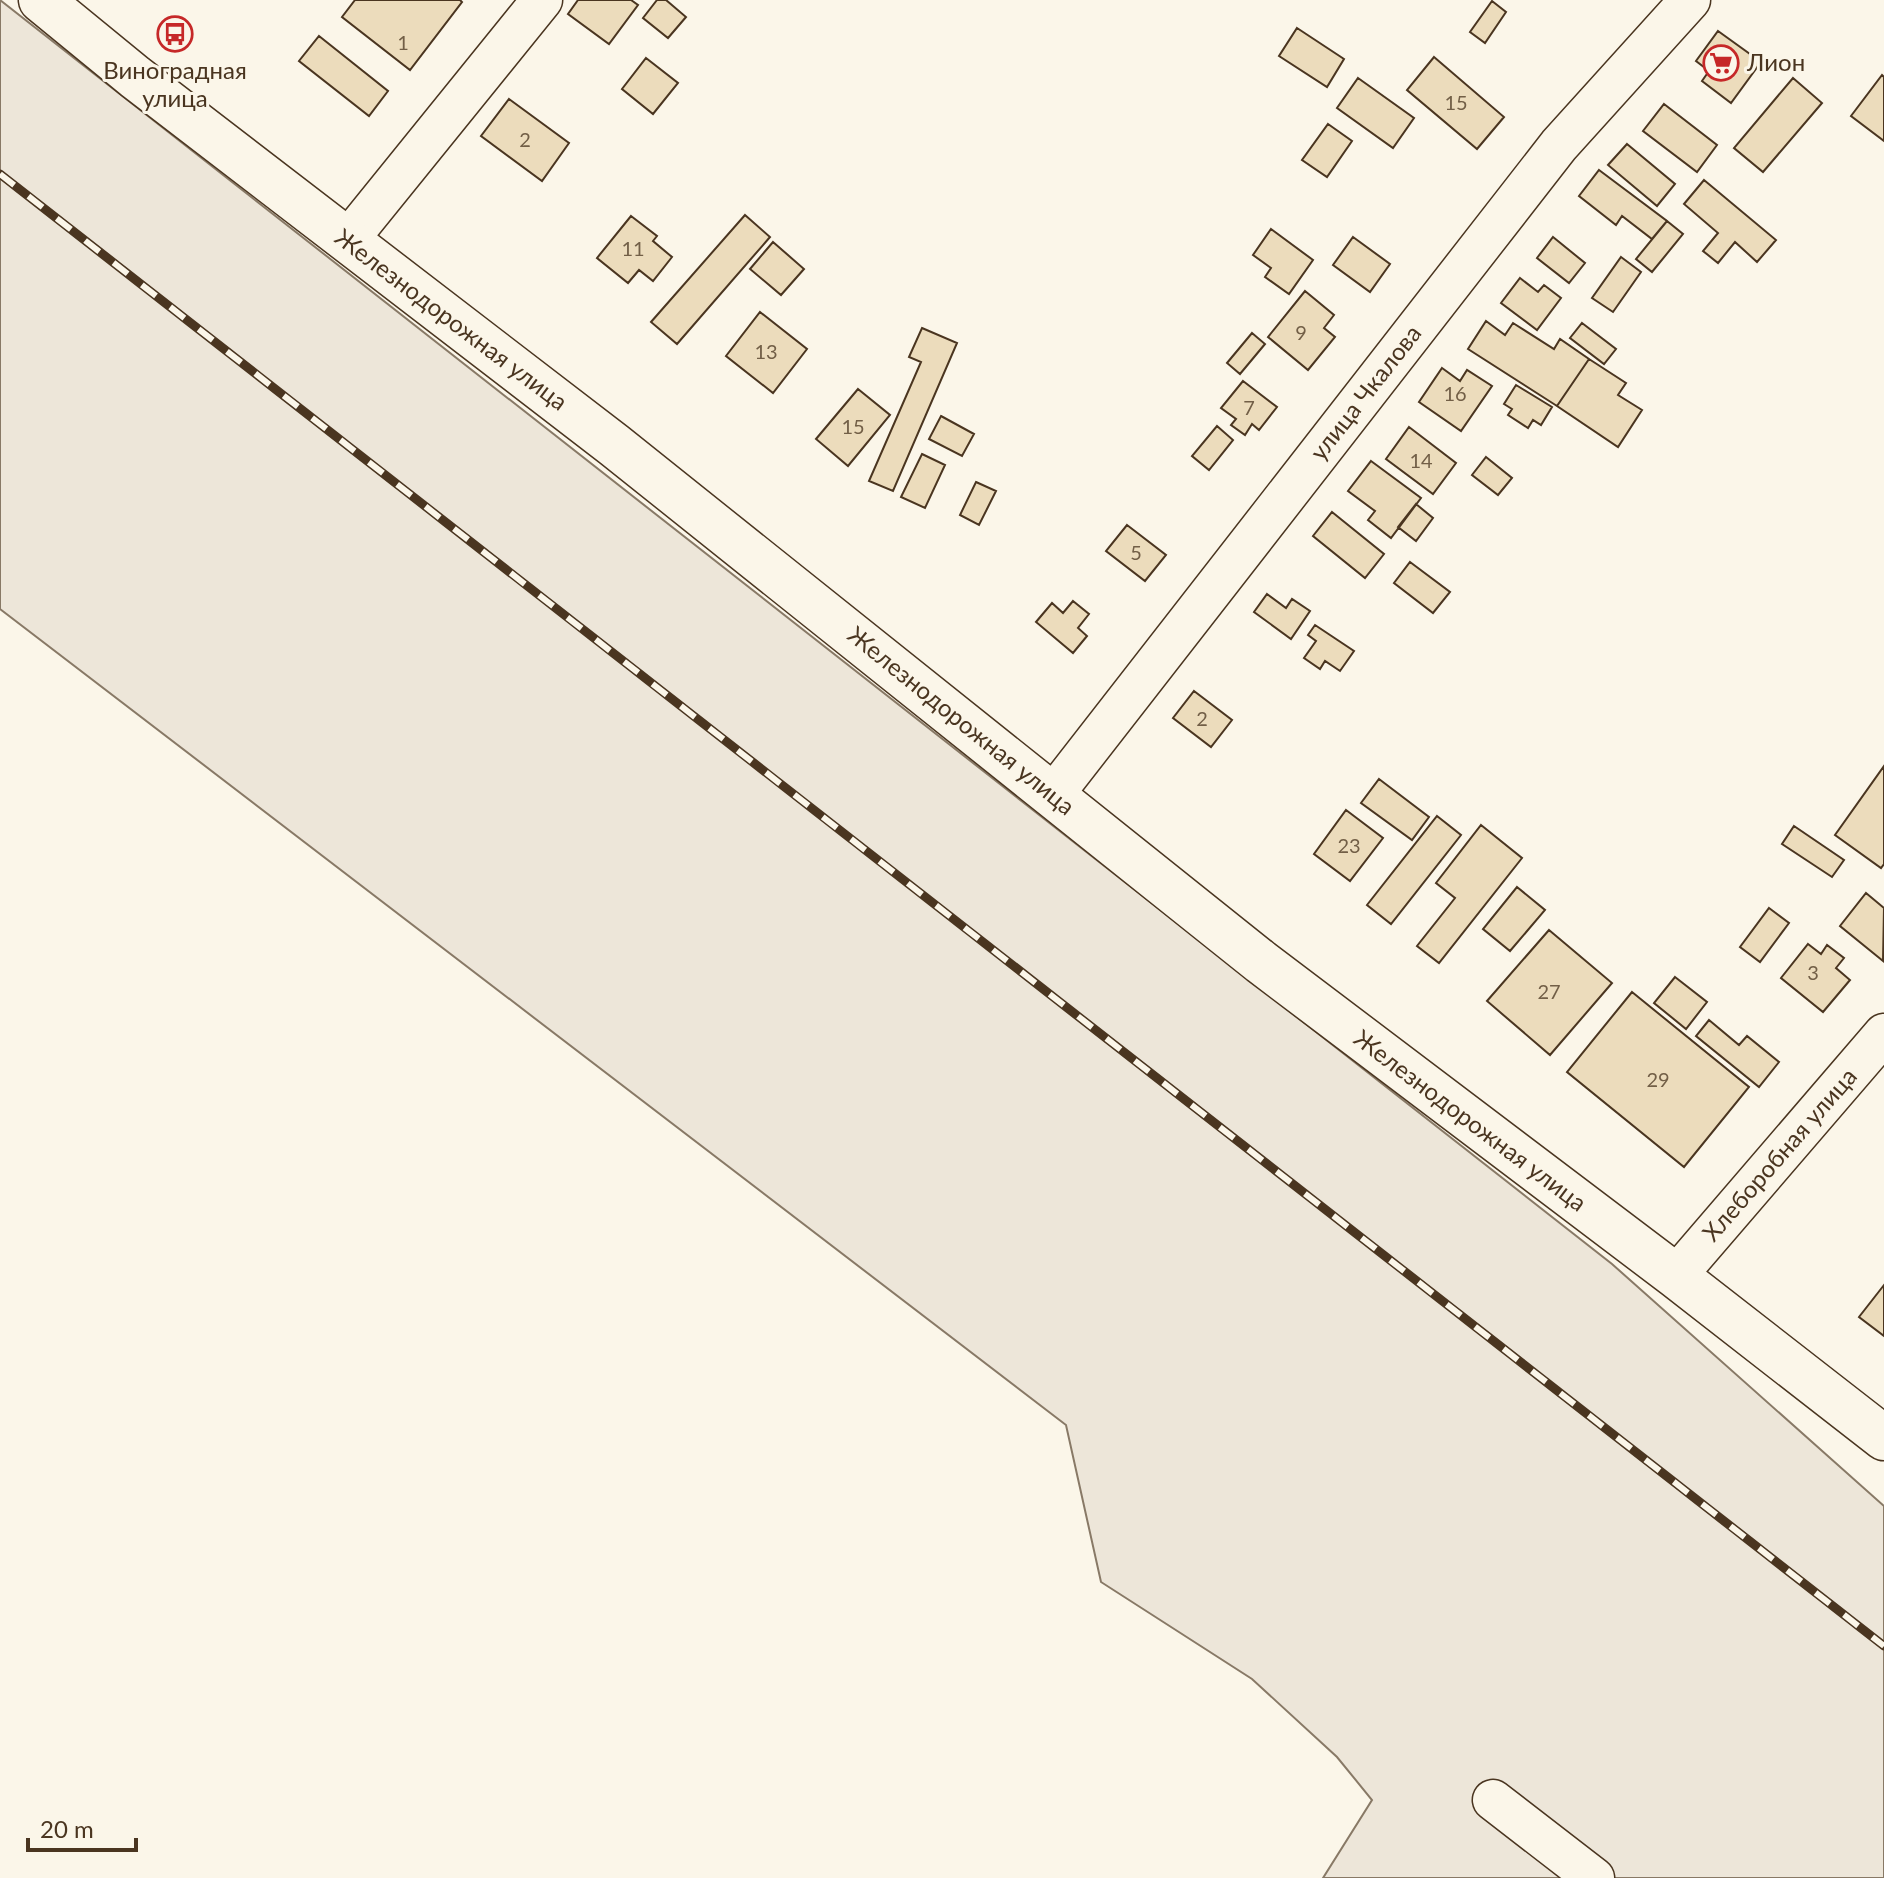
<svg xmlns="http://www.w3.org/2000/svg" width="1884" height="1878" viewBox="0 0 1884 1878" font-family="Lato,sans-serif">
<style>
.green{fill:#ede6d9;stroke:#887966;stroke-width:2}
.building{fill:#ecdcbc;stroke:#4a3520;stroke-width:2}
.lines{fill:none;stroke-linecap:round;stroke-linejoin:round}
.minor-casing{stroke:#4a3520;stroke-width:43}
.major-casing{stroke:#4a3520;stroke-width:47}
.minor{stroke:#fbf6e9;stroke-width:40}
.major{stroke:#fbf6e9;stroke-width:44}
.rail-casing{stroke:#4a3520;stroke-width:9}
.rail{stroke:#fbf6e9;stroke-width:6;stroke-dasharray:18;stroke-linecap:butt}
.labels{text-anchor:middle;stroke-width:6;stroke-linejoin:round;paint-order:stroke}
.number-label{font-size:20px;fill:#725f47}
.poi-label{font-size:24px;fill:#4a3520;stroke:#fbf6e9;text-anchor:start}
.street-label{font-size:24px;fill:#4a3520;stroke:#fbf6e9}
</style>
<rect width="100%" height="100%" fill="#fbf6e9"/>
<path class="green" d="M0 0 1612 1264 1884 1506V1878H1323L1372 1800 1337 1757 1252 1679 1101 1582 1066 1425 0 609Z"/>
<path class="building" d="M355 0H460L462 2 410 70 342 17Z
M578 0H631L638 5 609 44 568 14Z
M657 0H666L686 17 668 38 643 18Z
M1492 1 1506 12 1485 43 1470 32Z
M1297 28 1344 59 1327 87 1279 56Z
M1718 31 1761 62 1731 103 1702 81 1709 71 1696 61Z
M319 36 388 91 369 116 299 61Z
M1434 57 1504 117 1477 149 1407 90Z
M646 58 678 83 653 114 622 89Z
M1882 75 1884 77V141L1851 116Z
M1358 78 1414 118 1393 148 1337 108Z
M1793 78 1822 103 1763 172 1734 148Z
M509 99 569 143 542 181 481 136Z
M1664 104 1717 145 1697 172 1643 131Z
M1328 124 1352 141 1327 177 1302 160Z
M1627 144 1675 184 1657 206 1608 165Z
M1599 170 1667 221 1652 239 1622 216 1616 225 1579 196Z
M1704 180 1776 240 1757 262 1735 242 1718 263 1703 251 1718 233 1684 204Z
M745 215 770 237 677 344 651 322Z
M631 216 657 236 653 241 672 257 653 281 639 270 628 283 597 258Z
M1667 221 1683 234 1652 272 1636 259Z
M1271 229 1313 260 1289 294 1265 277 1271 268 1253 255Z
M1353 237 1390 264 1370 292 1333 265Z
M1553 237 1585 263 1569 283 1537 258Z
M773 242 804 269 781 295 750 269Z
M1621 257 1641 272 1613 312 1592 298Z
M1520 278 1538 292 1544 285 1561 298 1537 330 1501 303Z
M1305 291 1334 315 1324 328 1335 337 1308 370 1268 337Z
M760 312 807 349 773 393 726 356Z
M1486 321 1505 335 1513 323 1554 349 1560 339 1589 359 1557 406 1468 349Z
M1582 323 1616 349 1604 364 1570 338Z
M922 328 957 343 893 491 869 481 921 362 909 357Z
M1252 333 1265 344 1240 374 1227 363Z
M1589 359 1626 383 1618 395 1642 410 1618 447 1557 406Z
M1442 368 1460 381 1467 370 1492 386 1461 431 1419 402Z
M1243 381 1277 407 1259 430 1252 424 1245 435 1231 425 1236 419 1221 408Z
M1516 385 1552 407 1541 425 1533 420 1528 428 1508 415 1512 409 1504 404Z
M858 389 890 415 848 466 816 439Z
M941 416 974 434 962 456 929 439Z
M1217 426 1233 440 1209 470 1192 456Z
M1409 427 1456 463 1433 494 1386 459Z
M922 454 945 465 925 508 901 497Z
M1486 457 1512 478 1498 495 1472 475Z
M1371 461 1421 498 1391 538 1368 520 1375 511 1348 491Z
M976 482 996 491 979 525 960 515Z
M1416 504 1433 518 1416 541 1398 527Z
M1332 512 1384 554 1365 578 1313 536Z
M1127 525 1166 555 1145 581 1106 551Z
M1410 562 1450 592 1433 613 1394 583Z
M1267 594 1286 608 1292 599 1310 611 1291 639 1254 612Z
M1073 601 1089 614 1078 628 1087 636 1073 653 1036 622 1052 603 1063 613Z
M1315 625 1354 651 1340 671 1325 661 1320 669 1304 658 1316 641 1308 635Z
M1194 691 1232 720 1211 747 1173 718Z
M1884 766V864L1881 868 1835 835Z
M1379 779 1429 817 1412 840 1361 803Z
M1346 810 1383 838 1350 881 1314 854Z
M1437 816 1461 835 1391 924 1367 905Z
M1481 825 1522 858 1439 963 1417 946 1455 898 1436 883Z
M1794 826 1844 860 1832 877 1782 844Z
M1517 887 1545 910 1510 951 1483 929Z
M1866 893 1884 908 1883 961 1840 926Z
M1769 908 1789 923 1760 962 1740 947Z
M1549 930 1612 983 1550 1055 1487 1001Z
M1808 944 1821 954 1827 945 1844 958 1836 968 1850 980 1823 1012 1781 978Z
M1675 977 1707 1002 1686 1029 1654 1003Z
M1632 992 1749 1087 1684 1167 1567 1072Z
M1709 1020 1739 1045 1747 1036 1779 1062 1759 1087 1696 1036Z
M1884 1285V1336L1859 1317Z"/>
<g class="lines">
<defs>
<path id="minor" d="M347 241 542 0
M1053 795 1559 145 1690 0
M1676 1276 1884 1034
M1493 1800 1594 1878"/>
<path id="major" d="M41 0 135 77 614 445 1261 962 1676 1276 1884 1438"/>
</defs>
<use href="#minor" class="minor-casing"/>
<use href="#major" class="major-casing"/>
<use href="#minor" class="minor"/>
<use href="#major" class="major"/>
<defs>
<path id="rail" d="M0 174 1884 1646"/>
</defs>
<use href="#rail" class="rail-casing"/>
<use href="#rail" class="rail"/>
</g>
<defs>
<symbol id="bus-ring" viewBox="-11 -11 22 22"><circle r="9.5" fill="#fbf6e9" stroke="#c62828" stroke-width="1.5"/><path d="M-5-6H5V4H4V6H2V4H-2V6H-4V4H-5ZM-3.5-4V0h7V-4ZM-3.5 1.2v1.5H-2V1.2ZM2 1.2v1.5H3.5V1.2Z" fill="#c62828"/></symbol>
<symbol id="supermarket-ring" viewBox="-11 -11 22 22"><circle r="9.5" fill="#fbf6e9" stroke="#c62828" stroke-width="1.5"/><path d="M-6-5.5h2.5l.6 2H6L4.5 2H-2.5L-4.4-4H-6ZM-1.5 3.2a1.3 1.3 0 1 0 .1 0ZM3 3.2a1.3 1.3 0 1 0 .1 0Z" fill="#c62828"/></symbol>
</defs>
<g fill-rule="evenodd">
<use href="#bus-ring" x="155" y="14" width="40" height="40"/>
<use href="#supermarket-ring" x="1701" y="43" width="40" height="40"/>
</g>
<g class="labels">
<g class="number-label">
<text x="403" y="50">1</text>
<text x="1456" y="110">15</text>
<text x="525" y="147">2</text>
<text x="633" y="256">11</text>
<text x="1301" y="340">9</text>
<text x="766" y="359">13</text>
<text x="1455" y="401">16</text>
<text x="1249" y="415">7</text>
<text x="853" y="434">15</text>
<text x="1421" y="468">14</text>
<text x="1136" y="560">5</text>
<text x="1202" y="726">2</text>
<text x="1349" y="853">23</text>
<text x="1813" y="980">3</text>
<text x="1549" y="999">27</text>
<text x="1658" y="1087">29</text>
</g>
<g class="poi-label">
<text x="1747" y="71">Лион</text>
<text x="175" y="79" text-anchor="middle">Виноградная<tspan x="175" dy="28">улица</tspan></text>
</g>
<g class="street-label">
<text transform="translate(451 320) rotate(37)" y="8">Железнодорожная улица</text>
<text transform="translate(1366 393) rotate(-52)" y="8">улица Чкалова</text>
<text transform="translate(961 721) rotate(39)" y="8">Железнодорожная улица</text>
<text transform="translate(1470 1121) rotate(37)" y="8">Железнодорожная улица</text>
<text transform="translate(1780 1155) rotate(-49)" y="8">Хлеборобная улица</text>
</g>
</g>
<path d="M28 1838v12h108v-12" fill="none" stroke="#4a3520" stroke-width="4"/>
<text x="40" y="1838" font-size="24" fill="#4a3520" stroke="#fbf6e9" stroke-width="6" paint-order="stroke">20 m</text>
</svg>
